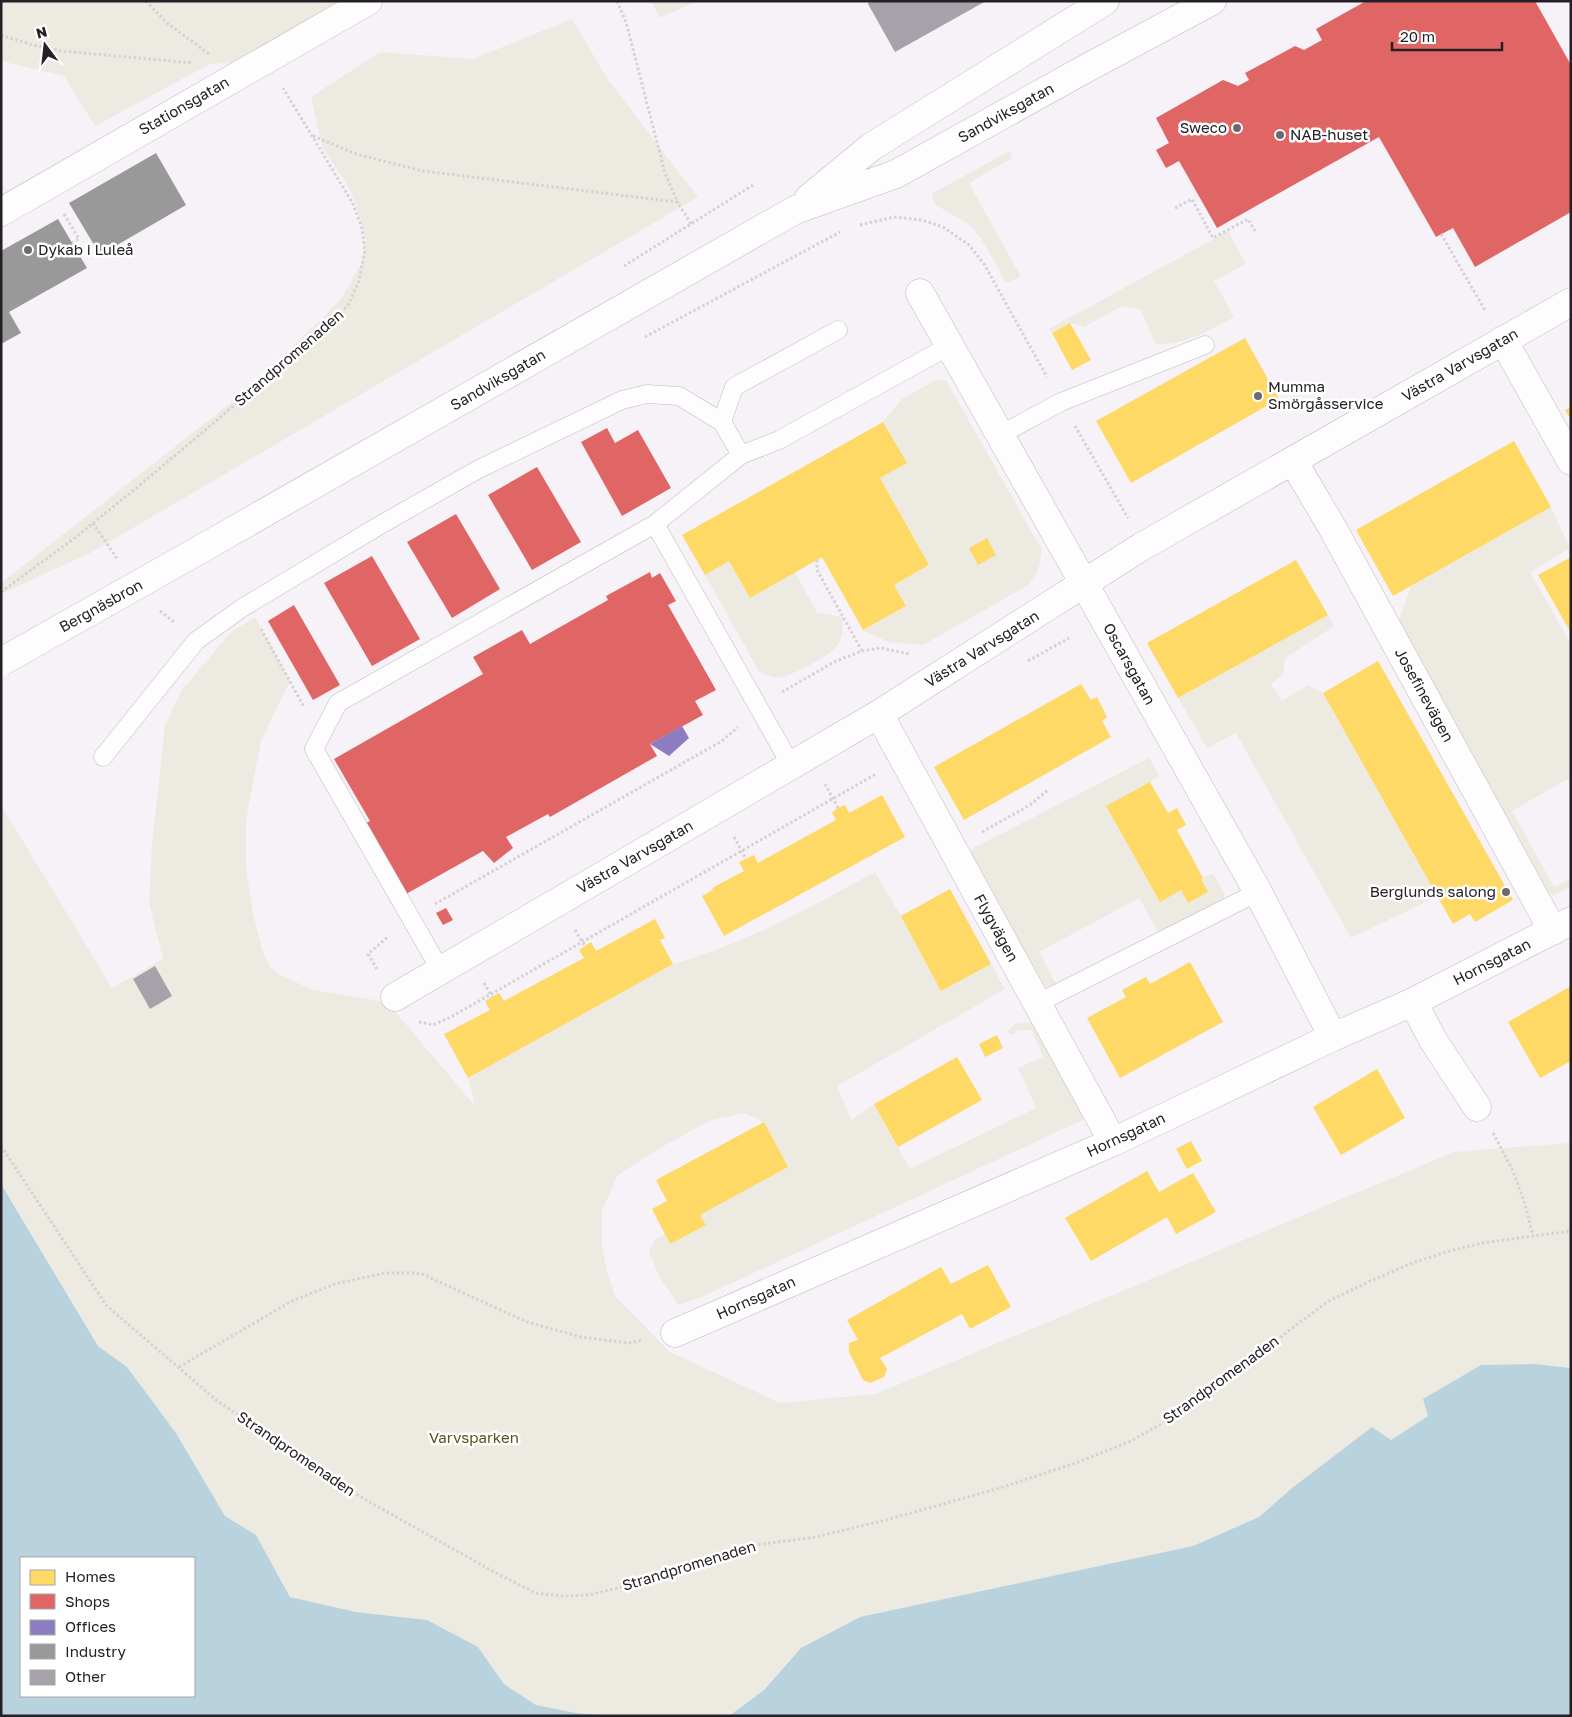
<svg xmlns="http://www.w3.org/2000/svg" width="1572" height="1717" viewBox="0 0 1572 1717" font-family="'Golos Text',sans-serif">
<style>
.green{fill:#edebe1}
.water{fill:#b8d3de;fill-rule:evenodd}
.homes{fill:#ffd966}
.shops{fill:#e06666}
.offices{fill:#8e7cc3}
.industry{fill:#999}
.building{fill:#a7a1a9}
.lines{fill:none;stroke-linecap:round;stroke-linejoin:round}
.lane-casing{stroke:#bebabf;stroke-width:19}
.street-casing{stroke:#bebabf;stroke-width:29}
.secondary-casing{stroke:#bebabf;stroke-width:29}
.path{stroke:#d4d2d5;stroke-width:3;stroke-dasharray:2.5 2.5;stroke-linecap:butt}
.lane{stroke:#fefdfe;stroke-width:18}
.street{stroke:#fefdfe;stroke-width:28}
.secondary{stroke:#fefdfe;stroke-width:28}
.secondary-bridge-casing{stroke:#bebabf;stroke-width:29;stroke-linecap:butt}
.secondary-bridge{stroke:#fefdfe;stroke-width:28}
.poi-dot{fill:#6e696f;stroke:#fff;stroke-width:2}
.labels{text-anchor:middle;stroke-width:5;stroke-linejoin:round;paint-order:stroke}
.street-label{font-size:15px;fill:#242025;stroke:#fff}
.poi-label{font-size:15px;fill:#242025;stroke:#fff;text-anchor:start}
.park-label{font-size:15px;fill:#54551d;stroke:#fff}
</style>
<rect width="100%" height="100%" fill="#f7f1f8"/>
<path class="green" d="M1 1H366L265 61 210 64 95 126 64 76 1 61Z
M651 1H697L660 18Z
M572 19 608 80 698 197 90 553 1 594V583L255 384 341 299 360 266 366 239 351 191 323 149 311 97 380 52 473 59Z
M1010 151 1012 158 969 183 1021 277 1006 283C995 264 985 239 968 224 961 218 935 207 933 201 932 198 932 195 933 193Z
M1228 231 1246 264 1214 281 1234 317C1211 330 1183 346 1156 344L1140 309 1122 306 1084 327 1070 323 1052 333 1049 329Z
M936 380H946L1042 550 1038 571 1027 586 923 645 888 642 863 630 906 606 894 585 929 565 880 478 906 463 883 422 902 399Z
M1551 507 1570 548 1530 572 1571 644V777L1512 811 1554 887 1571 878V886L1553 896 1549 893 1399 621 1411 586Z
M729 561 750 598 795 572 817 613 843 617C843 627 843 639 836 647 830 655 795 674 785 676 776 679 767 676 759 671L705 575Z
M1328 615 1334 626 1285 658 1283 674 1271 684 1282 701 1308 685 1323 693 1438 896 1351 938 1236 733 1207 748 1178 698Z
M255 617 290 681 261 741 246 820V869L253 914 263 952 270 967 280 975 313 990 387 1002 475 1106 468 1078 673 964C745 944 810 907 875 872L901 916 941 990 991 964 1005 989 837 1086 851 1120 874 1104 910 1169 1036 1108 1018 1068 1043 1057 1032 1030H1018L1013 1034H1009L1008 1031 1014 1024 1035 1022 1087 1118 704 1296 678 1305 659 1276 649 1251 655 1240 665 1234 670 1244 706 1225 700 1215 788 1167 764 1122 744 1113 711 1120 660 1148 618 1175 602 1210V1248L607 1272 615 1296 670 1352 780 1403 876 1394 1454 1152 1567 1143 1571 1141V1368L1535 1364 1428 1416 1391 1440 1375 1430 1344 1448 1292 1488 1259 1517 1193 1546 1043 1579 801 1648 764 1690 729 1716H610L576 1713 536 1705 504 1684 478 1647 356 1612 290 1597 256 1535 225 1516 176 1433 127 1367 98 1346 1 1184V805L112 988 163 959 149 903 152 845 165 725 182 690 231 632Z
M1149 758 1159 775 1150 782 1106 806 1160 902 1181 890 1188 903 1208 892 1201 879 1213 873 1224 893V899L1158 932 1139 898 1039 952 1056 984 1046 987 1009 923 970 850Z"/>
<path class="water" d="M1 1184 98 1346 127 1367 176 1433 225 1516 256 1535 290 1597 356 1612 427 1620 478 1647 504 1684 536 1705 576 1713 610 1716H1ZM21 1558H194V1696H21Z
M1535 1364 1571 1368V1716H729L764 1690 801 1648 860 1617 1193 1546 1259 1517 1292 1488 1372 1427 1391 1440 1428 1416 1423 1399 1481 1365Z"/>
<path class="homes" d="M1070 323 1091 360 1072 370 1052 333Z
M1245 338 1279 399 1131 483 1096 421Z
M1571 407V420L1565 410Z
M883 422 907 463 880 478 929 565 894 585 906 606 863 630 822 557 750 598 729 561 705 575 682 535Z
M1514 441 1551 507 1393 596 1356 530Z
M987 538 996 555 978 565 969 548Z
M1571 557V633L1538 575Z
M1296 560 1328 615 1178 698 1147 643Z
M1378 661 1513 900 1475 922 1470 914 1453 924 1323 693Z
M1081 684 1091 700 1097 697 1107 717 1102 721 1111 737 964 820 934 767Z
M1150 782 1168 813 1177 808 1186 825 1177 830 1203 878 1201 879 1208 892 1188 903 1181 890 1160 902 1106 806Z
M882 795 905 837 724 936 702 896 713 890 712 888 744 871 739 862 754 855 758 863 836 820 832 812 838 808 845 805 849 813Z
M950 889 991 964 941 991 901 916Z
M655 919 665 938 660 940 673 964 468 1078 444 1034 490 1010 485 1001 499 993 504 1001 584 958 579 950 591 942 596 951Z
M1190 962 1223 1022 1120 1078 1087 1018 1126 997 1122 990 1146 977 1150 984Z
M1571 986V1061L1540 1078 1508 1022Z
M997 1035 1003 1048 985 1057 979 1044Z
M957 1057 982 1100 898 1147 874 1104Z
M1377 1069 1405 1118 1341 1155 1313 1107Z
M764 1122 788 1167 700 1215 706 1225 670 1244 652 1209 667 1201 656 1180Z
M1191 1141 1202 1161 1187 1169 1176 1149Z
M1147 1171 1159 1192 1193 1173 1216 1212 1176 1234 1167 1217 1091 1261 1065 1218Z
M988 1265 1011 1307 970 1329 962 1314 880 1358 887 1369 884 1377 870 1383 863 1380 849 1352V1343L858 1340 847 1320 941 1267 951 1284Z"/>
<path class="shops" d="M1366 1H1535L1571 65V212L1475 267 1453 228 1436 237 1379 137 1217 228 1179 161 1166 168 1156 150 1169 143 1156 118 1223 80 1238 86 1249 80 1245 73 1295 46 1304 50 1322 40 1316 29Z
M607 428 615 443 638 430 671 488 622 516 581 442Z
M537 467 581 542 532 570 488 495Z
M456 514 500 589 452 618 407 542Z
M372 556 420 639 372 666 324 583Z
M650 572 652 578 660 573 676 601 668 605 716 690 695 701 703 715 650 744 657 756 550 817 548 814 506 837 513 848 494 863 483 851 406 894 366 823 370 821 334 759 483 674 473 657 522 630 530 644 608 600 606 596Z
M294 605 340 685 313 700 268 621Z
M446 908 453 920 443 925 436 913Z"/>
<path class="offices" d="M682 726 689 738 669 756 650 744Z"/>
<path class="industry" d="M156 153 186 205 100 255 69 203Z
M58 219 87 268 9 312 21 333 1 344V251Z"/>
<path class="building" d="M869 1H986L895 52 868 4Z
M155 966 172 996 150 1009 133 979Z"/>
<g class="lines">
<defs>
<path id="lane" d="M722 422 734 387 838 330
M1000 435 1061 402 1205 345
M655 524 791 765
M103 757 196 641 242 608 375 528 477 470 622 400 647 394 679 396 722 422 741 455
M441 971 314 749 338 703 655 524 741 455 779 440 949 346
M1038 1003 1258 892"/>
<path id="street" d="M1 212 368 1
M920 293 1258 892 1333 1037
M1503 340 1571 461
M1293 461 1332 527 1553 931
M879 714 1113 1142
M395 997 879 714 1141 547 1571 302
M1413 1002 1433 1040 1477 1107
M675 1333 1113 1142 1333 1037 1413 1002 1571 921"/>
<path id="secondary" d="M809 198 871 147 1105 1
M201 549 795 210 896 174 1085 69 1212 1"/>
</defs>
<use href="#lane" class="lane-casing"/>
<use href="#street" class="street-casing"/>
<use href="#secondary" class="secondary-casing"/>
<path class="path" d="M146 1 167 23 209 54
M617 1 626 22 665 173 678 203
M1 35 33 45 62 51 193 63
M313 136 356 154 423 171 677 202 692 225
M1175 208 1192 199 1213 238 1248 219 1255 231
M64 214 79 239 72 243
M860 225 894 217 922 220 943 227 969 245 984 264 1047 377
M1441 234 1486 312
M624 266 753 185
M645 337 840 232
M1075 426 1128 518
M93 523 118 560
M817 560V570L862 651
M1 592 76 537 140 485 326 328 348 305 359 281 365 251 362 228 352 202 283 88
M160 611 174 622
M261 629 304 707
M1028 661 1069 638
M782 692 836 661 862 651 880 648 910 654
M825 784 838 808
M982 832 1030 805 1048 790
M734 837 746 859
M435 904 722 741 738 727
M575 930 585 946
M377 969 368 954 389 936
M484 983 492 997
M419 1022 433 1025 451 1017 876 774
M1493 1133 1513 1171 1524 1201 1533 1236
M1 1146 106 1305 216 1400 359 1496 496 1573 536 1593 561 1596 589 1595 671 1575 755 1545 816 1537 886 1520 1000 1488 1081 1461 1131 1441 1184 1411 1241 1369 1300 1322 1329 1301 1368 1282 1412 1263 1446 1252 1482 1243 1571 1231
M179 1367 292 1301 335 1284 385 1273H413L422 1274 527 1322 581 1337 629 1343 643 1340"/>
<use href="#lane" class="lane"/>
<use href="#street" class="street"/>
<use href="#secondary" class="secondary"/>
<defs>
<path id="secondary-bridge" d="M1 662 201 549"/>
</defs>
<use href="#secondary-bridge" class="secondary-bridge-casing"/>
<use href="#secondary-bridge" class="secondary-bridge"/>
</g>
<g class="poi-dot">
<circle cx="1237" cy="128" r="5"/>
<circle cx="1280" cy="135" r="5"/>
<circle cx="28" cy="250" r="5"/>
<circle cx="1258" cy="396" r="5"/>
<circle cx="1506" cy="892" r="5"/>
</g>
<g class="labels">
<g class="street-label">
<text transform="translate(184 106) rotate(-30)" y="5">Stationsgatan</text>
<text transform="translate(1006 113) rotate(-29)" y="5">Sandviksgatan</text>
<text transform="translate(289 358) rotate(-41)" y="5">Strandpromenaden</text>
<text transform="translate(1460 365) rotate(-30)" y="5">Västra Varvsgatan</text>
<text transform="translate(498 380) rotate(-30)" y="5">Sandviksgatan</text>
<text transform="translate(101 606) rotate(-29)" y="5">Bergnäsbron</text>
<text transform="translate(982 649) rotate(-32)" y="5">Västra Varvsgatan</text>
<text transform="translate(1129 664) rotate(61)" y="5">Oscarsgatan</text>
<text transform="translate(1424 695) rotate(61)" y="5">Josefinevägen</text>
<text transform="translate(635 857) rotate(-30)" y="5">Västra Varvsgatan</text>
<text transform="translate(996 928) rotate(61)" y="5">Flygvägen</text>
<text transform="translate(1492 962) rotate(-27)" y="5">Hornsgatan</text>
<text transform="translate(1126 1135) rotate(-25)" y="5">Hornsgatan</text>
<text transform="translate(756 1298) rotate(-24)" y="5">Hornsgatan</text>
<text transform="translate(1221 1380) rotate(-36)" y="5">Strandpromenaden</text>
<text transform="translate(296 1454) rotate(34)" y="5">Strandpromenaden</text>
<text transform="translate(689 1566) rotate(-17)" y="5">Strandpromenaden</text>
</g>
<g class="poi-label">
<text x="1227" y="133" text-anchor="end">Sweco</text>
<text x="1290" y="140">NAB-huset</text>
<text x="38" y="255">Dykab i Luleå</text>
<text x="1268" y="392">Mumma<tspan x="1268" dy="17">Smörgåsservice</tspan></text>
<text x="1496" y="897" text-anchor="end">Berglunds salong</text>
</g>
<g class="park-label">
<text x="474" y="1443">Varvsparken</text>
</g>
</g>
<rect width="1572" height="1717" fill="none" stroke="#242025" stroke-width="5"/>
<rect x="20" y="1557" width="175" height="140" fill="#ffffff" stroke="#a7a6a8"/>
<rect x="30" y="1570" width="25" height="15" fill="#ffd966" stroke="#a7a6a8"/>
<text x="65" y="1582" font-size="15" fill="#242025">Homes</text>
<rect x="30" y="1594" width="25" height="15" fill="#e06666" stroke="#a7a6a8"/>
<text x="65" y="1607" font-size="15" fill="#242025">Shops</text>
<rect x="30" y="1620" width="25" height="15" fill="#8e7cc3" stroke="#a7a6a8"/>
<text x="65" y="1632" font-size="15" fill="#242025">Offices</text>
<rect x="30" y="1644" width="25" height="15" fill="#999999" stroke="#a7a6a8"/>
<text x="65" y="1657" font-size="15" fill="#242025">Industry</text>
<rect x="30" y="1670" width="25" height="15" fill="#a7a1a9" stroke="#a7a6a8"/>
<text x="65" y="1682" font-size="15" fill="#242025">Other</text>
<g transform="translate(45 45) rotate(345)" stroke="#ffffff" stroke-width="4" paint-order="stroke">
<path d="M0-4L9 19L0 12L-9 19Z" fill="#242025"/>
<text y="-8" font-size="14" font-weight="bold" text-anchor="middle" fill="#242025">N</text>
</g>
<path d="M1392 42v8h110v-8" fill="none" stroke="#242025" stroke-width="2.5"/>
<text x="1400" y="42" font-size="15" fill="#242025" stroke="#ffffff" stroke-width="4" paint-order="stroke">20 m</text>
</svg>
